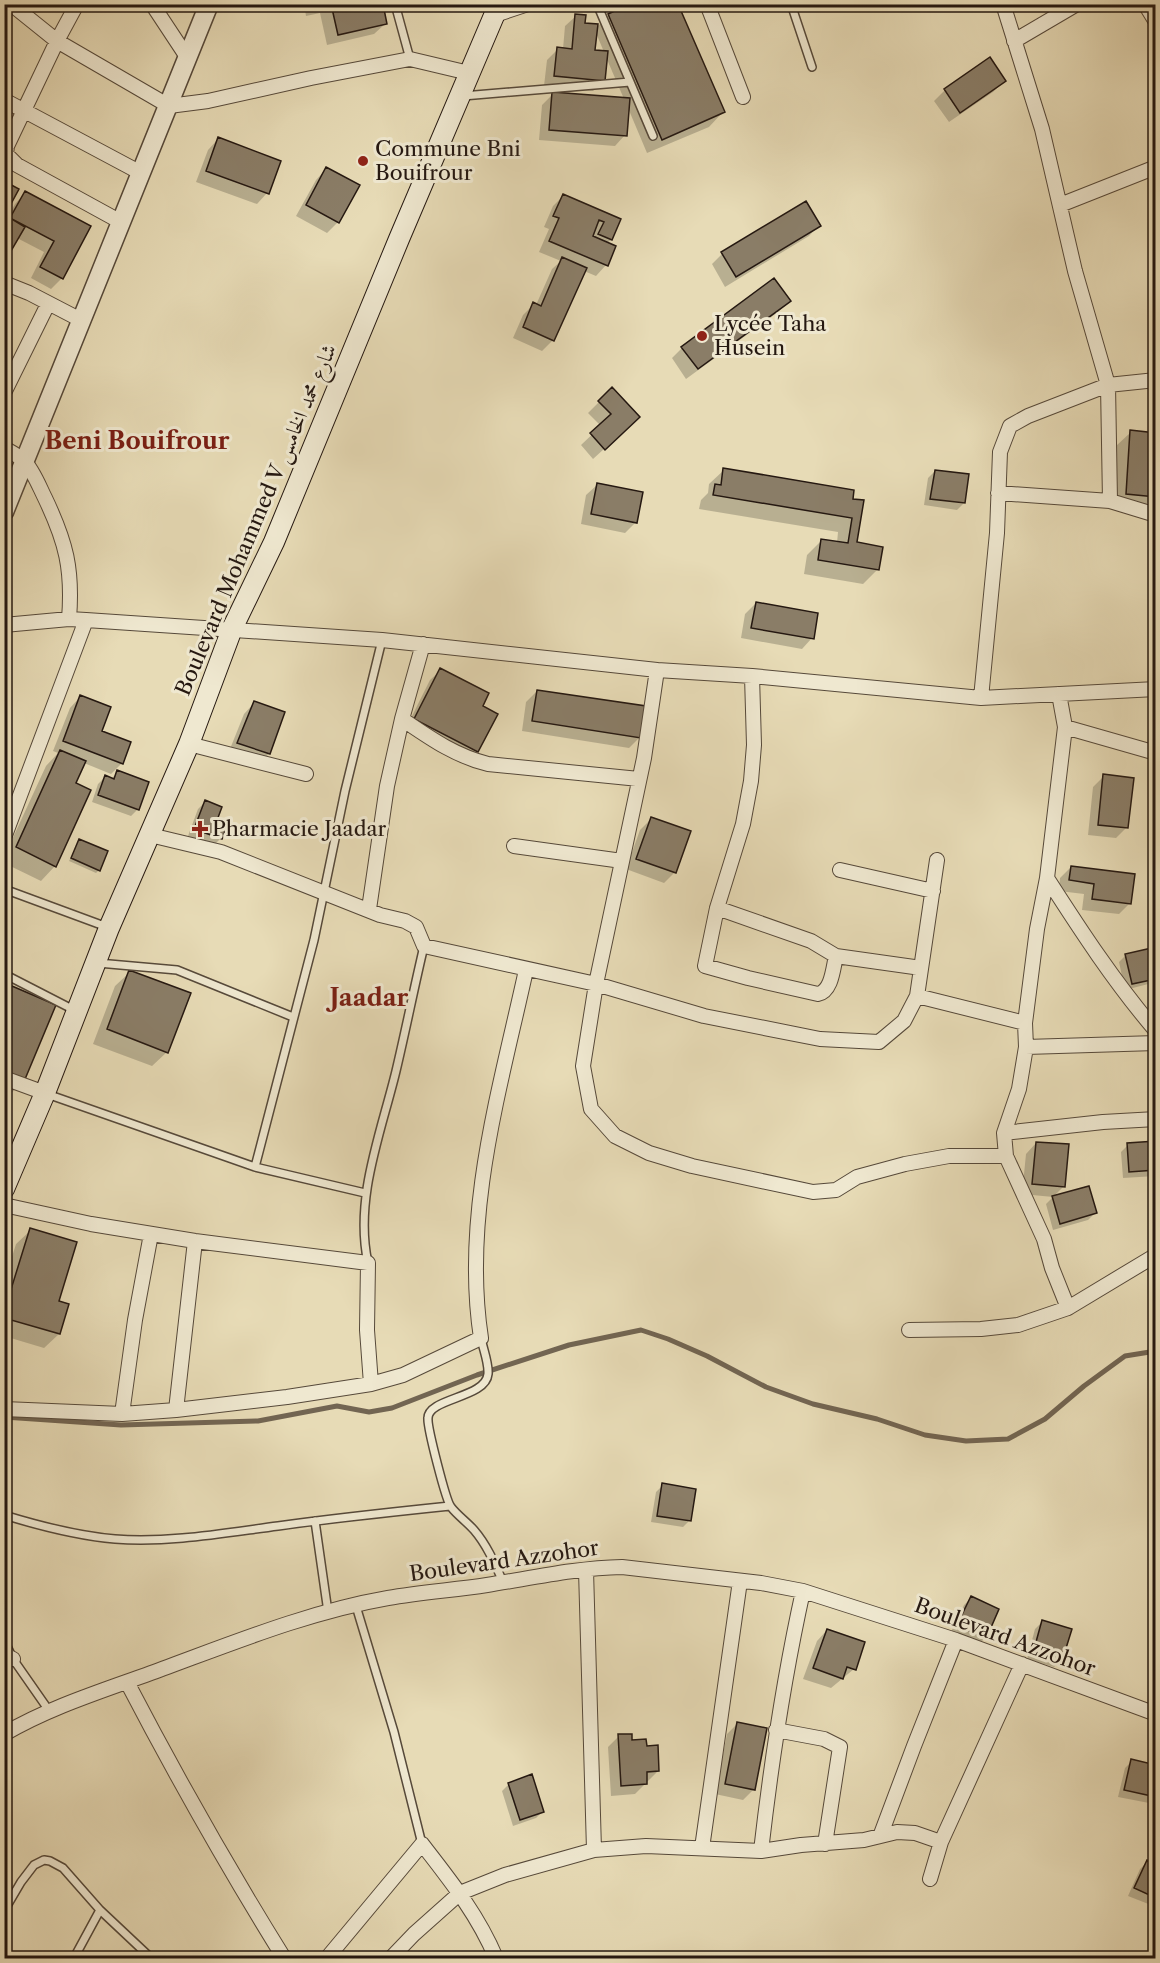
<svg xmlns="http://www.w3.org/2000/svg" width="1160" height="1963" viewBox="0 0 1160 1963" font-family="'Libre Caslon Text',Amiri,serif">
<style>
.shadow{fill:#0003;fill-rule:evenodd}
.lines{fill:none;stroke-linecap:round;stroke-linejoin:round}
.stream{stroke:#726552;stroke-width:5}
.building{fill:#8a7d67;stroke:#251811;stroke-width:1.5}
.service-casing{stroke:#56493a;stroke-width:10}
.minor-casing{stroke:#56493a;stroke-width:16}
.tertiary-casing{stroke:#56493a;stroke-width:21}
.secondary-casing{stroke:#251811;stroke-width:22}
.service{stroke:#efe8d0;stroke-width:7}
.minor{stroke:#efe8d0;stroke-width:14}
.tertiary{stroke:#efe8d0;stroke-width:18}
.secondary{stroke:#efe8d0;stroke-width:20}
.poi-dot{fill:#8f2418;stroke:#efe8d0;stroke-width:2}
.labels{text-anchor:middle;stroke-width:6;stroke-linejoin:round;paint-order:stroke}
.poi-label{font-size:21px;fill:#251811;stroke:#efe8d0;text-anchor:start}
.street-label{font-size:21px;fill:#251811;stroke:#efe8d0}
.quarter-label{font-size:24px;font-weight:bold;fill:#7a1f14;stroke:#efe8d0}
</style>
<rect width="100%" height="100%" fill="#e7dbb6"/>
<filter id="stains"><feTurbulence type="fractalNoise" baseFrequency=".00333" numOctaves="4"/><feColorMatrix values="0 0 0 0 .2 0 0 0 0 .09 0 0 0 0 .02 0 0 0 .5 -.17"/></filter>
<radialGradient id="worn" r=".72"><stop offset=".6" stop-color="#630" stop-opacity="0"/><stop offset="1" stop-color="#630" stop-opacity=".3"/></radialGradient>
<path class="shadow" d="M304 4H381L385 24 374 34 327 45 320 13 306 16Z
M609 15 723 112 709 127 647 153 628 108 625 135 615 146 539 140 542 105 553 94 624 99 606 57 604 80 593 91 544 86 547 60 558 49H563L565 26 576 16 583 24 598 26ZM596 33 604 52 594 51Z
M1004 81 993 92 949 122 934 101 945 90Z
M218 139 267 193 257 204 196 182 208 150Z
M326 169 338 222 327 233 296 216 316 180Z
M25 193 89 227 62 278 51 289 31 278 44 252 17 238 7 218 15 204Z
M564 195 619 219 611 240 607 243 606 265 596 276 584 271 553 340 542 351 513 338 523 315 534 304 536 305 552 269 561 261 539 252 549 229 544 227 553 206Z
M819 225 809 236 725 287 712 264 722 254Z
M789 301 778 312 686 379 672 358 682 348Z
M599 402 627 428 593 459 581 445 601 426 588 413Z
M1131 432 1155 496 1140 511 1112 508 1116 446Z
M724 470 852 491 855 543 878 569 863 584 804 574 807 555 822 540 837 543 838 532 699 509 701 500 708 493 709 484Z
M935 471 964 503 957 510 924 505 928 478Z
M597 485 636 522 625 533 581 524 586 495Z
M756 603 812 638 802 649 741 638 745 614Z
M441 670 481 706 477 751 466 762 405 730 430 680Z
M537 691 640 737 629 748 522 731 526 702Z
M80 697 100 732 122 763 111 774 84 763 74 784 55 866 41 881 4 863V857L46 766 58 753 53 751 70 708Z
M254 703 269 754 258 764 228 754 244 714Z
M118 772 138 809 131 816 92 802 98 784 105 777 111 779Z
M1104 776 1127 827 1116 838 1088 835 1093 787Z
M205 802 221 838 214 845 188 836 198 809Z
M651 819 675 872 664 883 626 869 640 830Z
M80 840 99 870 96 873 69 861Z
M1071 867 1130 903 1119 914 1082 910 1084 894 1059 891 1060 878Z
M1156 954V982L1125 990 1119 962 1126 955Z
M130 972 167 1052 152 1066 93 1044 115 986Z
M4 985 22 1083 7 1097 4 1096Z
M1036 1143 1064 1186 1053 1197 1022 1194 1026 1154Z
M1156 1143V1176L1123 1178 1121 1152 1128 1145Z
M1053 1197 1095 1213 1088 1220 1053 1230 1046 1204Z
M31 1230 57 1302 59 1334 44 1348 4 1336V1282L16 1244Z
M663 1485 690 1520 683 1527 651 1522 656 1492Z
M971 1598 985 1638 978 1645 951 1632 964 1605Z
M1042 1622 1061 1660 1054 1667 1027 1659 1035 1629Z
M827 1630 854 1669 831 1688 803 1679 817 1641Z
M738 1723 754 1789 743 1800 715 1794 727 1734Z
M619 1736 645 1748 658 1771 635 1794 611 1796 608 1747Z
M1132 1761 1156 1796 1149 1803 1118 1797 1125 1768Z
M509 1784 543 1811 536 1818 513 1826 502 1791Z
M1156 1823V1836L1153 1835Z
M1147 1862 1156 1866V1907L1128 1896 1140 1869Z"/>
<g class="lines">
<path class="stream" d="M4 1417 121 1425 258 1421 337 1406 369 1412 392 1408 477 1375 569 1345 641 1330 668 1339 707 1356 766 1387 813 1404 877 1419 925 1435 966 1441 1008 1439 1045 1419 1084 1386 1125 1356 1156 1351"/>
</g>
<path class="building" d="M331 4H383L387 24 338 35Z
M630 4H678L725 112 662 140 608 14Z
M575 14 586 15 585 23 598 24 595 50 608 51 605 81 554 76 557 47 572 49Z
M990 57 1006 81 960 113 944 89Z
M552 92 630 98 627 136 549 130Z
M218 137 281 161 269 194 206 171Z
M326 167 360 185 339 223 306 205Z
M4 181 19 189 5 215 25 227 4 263Z
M25 191 91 226 63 279 40 267 54 241 10 218Z
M563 194 621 219 612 240 598 234 604 222 599 220 593 236 616 246 608 266 549 241 559 218 553 216Z
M806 201 821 226 736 277 721 252Z
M562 257 587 268 554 341 523 327 533 302 541 306Z
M774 278 791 301 698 369 681 347Z
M612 387 640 417 605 450 590 433 611 414 598 401Z
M1130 430 1156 433V497L1126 494Z
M723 468 854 490 853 499 864 500 857 542 883 547 879 570 818 560 821 539 848 543 852 518 713 495 715 484 721 485Z
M935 470 969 474 965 503 930 499Z
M597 483 643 492 637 523 591 514Z
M756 602 818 613 814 639 751 628Z
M440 668 489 693 483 706 498 714 478 752 414 719Z
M537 690 646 706 641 738 532 721Z
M80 695 111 707 102 731 131 742 123 764 63 741Z
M254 701 285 712 270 754 237 743Z
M60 750 86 761 76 783 91 790 56 867 16 847Z
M117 770 149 782 139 810 98 795 105 775 114 779Z
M1103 774 1134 778 1128 828 1098 825Z
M205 800 222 807 216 823 227 826 222 839 194 829Z
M651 817 691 831 676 873 636 859Z
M79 839 108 851 100 871 71 858Z
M1071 866 1135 874 1131 904 1092 899 1094 884 1069 880Z
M1156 947V979L1132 984 1125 954Z
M129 970 191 993 168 1053 107 1029Z
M5 983 56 1005 23 1084 4 1076Z
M1156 1141V1170L1129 1172 1127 1143Z
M1036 1142 1069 1144 1065 1187 1032 1184Z
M1089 1186 1097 1213 1060 1224 1052 1196Z
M30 1228 77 1242 59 1301 69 1304 60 1334 4 1318V1312Z
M662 1483 696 1489 691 1521 657 1516Z
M971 1596 999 1609 986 1639 957 1625Z
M1042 1620 1072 1629 1062 1661 1033 1653Z
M827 1629 865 1642 856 1670 847 1667 843 1679 813 1668Z
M737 1722 767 1728 755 1790 725 1784Z
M618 1734H632V1740L646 1739 647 1746 658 1745 659 1771 647 1772V1784L621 1786Z
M1131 1759 1156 1765V1797L1124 1790Z
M532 1774 544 1812 520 1820 508 1783Z
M1147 1860 1156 1864V1898L1134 1888Z"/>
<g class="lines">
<defs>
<path id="service" d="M395 4 410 59
M597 4 653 136
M791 4 812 67
M874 4 883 7 891 4
M463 96 630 82
M4 889 107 927
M98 963 177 970 293 1017
M4 974 76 1011
M47 1094 255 1167 365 1193
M255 1167 314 940 345 791 382 640
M368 1263C354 1199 381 1133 396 1071 406 1029 414 988 424 946
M481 1338C483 1349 489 1363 488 1374 486 1398 428 1398 428 1418 427 1427 446 1501 451 1507 457 1515 467 1522 474 1530 487 1545 495 1564 503 1582
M4 1515C40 1526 78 1536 115 1539 170 1543 224 1533 278 1526 335 1518 392 1512 450 1506
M315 1521 328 1612
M356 1606 394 1732 422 1844
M4 1640 13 1659 50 1712
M4 1911 21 1882 34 1865 44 1860 50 1861 63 1868 100 1910 151 1958
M74 1958 100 1910"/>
<path id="minor" d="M11 4 57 41 169 106 208 101 311 78 410 59 469 73
M77 4 57 41 7 146 6 154 17 165 121 222
M152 4 187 57
M707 4 743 97
M1003 4 1042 129 1075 271 1108 385 1110 501
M1145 4 1156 22
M495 15 528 4
M1014 41 1077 4
M4 100 141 173
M1060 205 1156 167
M4 283 29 293 81 320
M4 393 48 304
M4 448C11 452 19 456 24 461 33 470 39 486 45 498 66 542 73 569 69 619
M998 493 1110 501 1156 515
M4 625 69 619 86 620 382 640 657 670 752 676 981 698 1156 689
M657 670 644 758 596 984 583 1066 591 1109 615 1136 649 1153 692 1166 813 1192 836 1190 857 1177 905 1164 949 1156H1006
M752 676 754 745 751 781 743 824 717 908 705 966 748 978 818 994C832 991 833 968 836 956
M1059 694 1065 727 1047 878 1037 929 1025 1023 1026 1047 1019 1089 1004 1133 1006 1156 1044 1239 1052 1268 1068 1308
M981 698 997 533 1000 452 1010 426 1028 416 1108 385 1156 380
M402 719C430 738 455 756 488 764L639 779
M1065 727 1156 753
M189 744 306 774
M150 835 221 852 380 915 405 921 416 927 424 946 596 984 704 1016 820 1039 879 1042 904 1021 917 996 937 860
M4 838 86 620
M514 846 622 861
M840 870 933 891
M1047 878C1081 931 1115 983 1156 1031
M717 908 811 941 836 956 921 968
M369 909 387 786 402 719 423 644
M917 996 1025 1023
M1026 1047 1156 1043
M4 1078 45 1093
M1004 1133 1103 1122 1156 1119
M4 1205 91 1224 195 1241 368 1263 367 1330 371 1384
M909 1330 981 1329 1018 1325 1068 1308 1156 1255
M4 1409 122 1414 176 1410 287 1397 371 1384 403 1375 481 1338C462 1215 500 1089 526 970
M176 1410 195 1241
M122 1414 135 1320 151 1234
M586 1570 594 1850
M4 1655 13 1659
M127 1682C176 1776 228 1868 284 1958
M776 1730 824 1739 840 1747 825 1844
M4 1734C50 1707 102 1691 151 1673 228 1645 307 1612 388 1598 421 1592 455 1590 487 1585 532 1578 576 1568 622 1567L761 1583 803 1591 956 1640 1156 1714
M881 1834 914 1746 956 1640
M702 1848 740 1581
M761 1851C771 1764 784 1677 803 1591
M930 1879 941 1842 1022 1664
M327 1958 422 1844C450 1880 478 1915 496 1958
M391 1958 414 1934 460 1893 505 1875 594 1850 646 1846 761 1851 801 1845 864 1840 897 1832 915 1833 941 1842"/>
<path id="tertiary" d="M4 512 209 4"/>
<path id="secondary" d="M4 1189 45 1093 109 928 189 744 232 629 274 542 399 239 499 4"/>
</defs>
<use href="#service" class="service-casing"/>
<use href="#minor" class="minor-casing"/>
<use href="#tertiary" class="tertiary-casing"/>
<use href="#secondary" class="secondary-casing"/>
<use href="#service" class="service"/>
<use href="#minor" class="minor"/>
<use href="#tertiary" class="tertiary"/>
<use href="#secondary" class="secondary"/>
</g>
<g class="poi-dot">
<circle cx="363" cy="161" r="6"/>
<circle cx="702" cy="336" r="6"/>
<path d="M197 820h6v6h6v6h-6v6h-6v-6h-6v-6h6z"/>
</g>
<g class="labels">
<g class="poi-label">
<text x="375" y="156">Commune Bni<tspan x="375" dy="24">Bouifrour</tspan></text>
<text x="714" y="331">Lycée Taha<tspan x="714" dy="24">Husein</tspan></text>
<text x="212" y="836">Pharmacie Jaadar</text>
</g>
<g class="street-label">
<text transform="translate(256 520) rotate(-67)" y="7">Boulevard Mohammed V شارع محمد الخامس</text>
<text transform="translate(504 1561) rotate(-8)" y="7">Boulevard Azzohor</text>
<text transform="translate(1005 1637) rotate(20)" y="7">Boulevard Azzohor</text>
</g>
<g class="quarter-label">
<text x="137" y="449">Beni Bouifrour</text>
<text x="369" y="1006">Jaadar</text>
</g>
</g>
<rect width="1160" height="1963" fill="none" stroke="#e7dbb6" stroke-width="24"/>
<rect x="6" y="6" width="1148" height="1951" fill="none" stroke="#251811" stroke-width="3"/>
<rect x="12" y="12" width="1136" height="1939" fill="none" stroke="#251811" stroke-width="1.5"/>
<rect width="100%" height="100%" filter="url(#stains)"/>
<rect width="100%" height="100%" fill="url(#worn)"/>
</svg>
